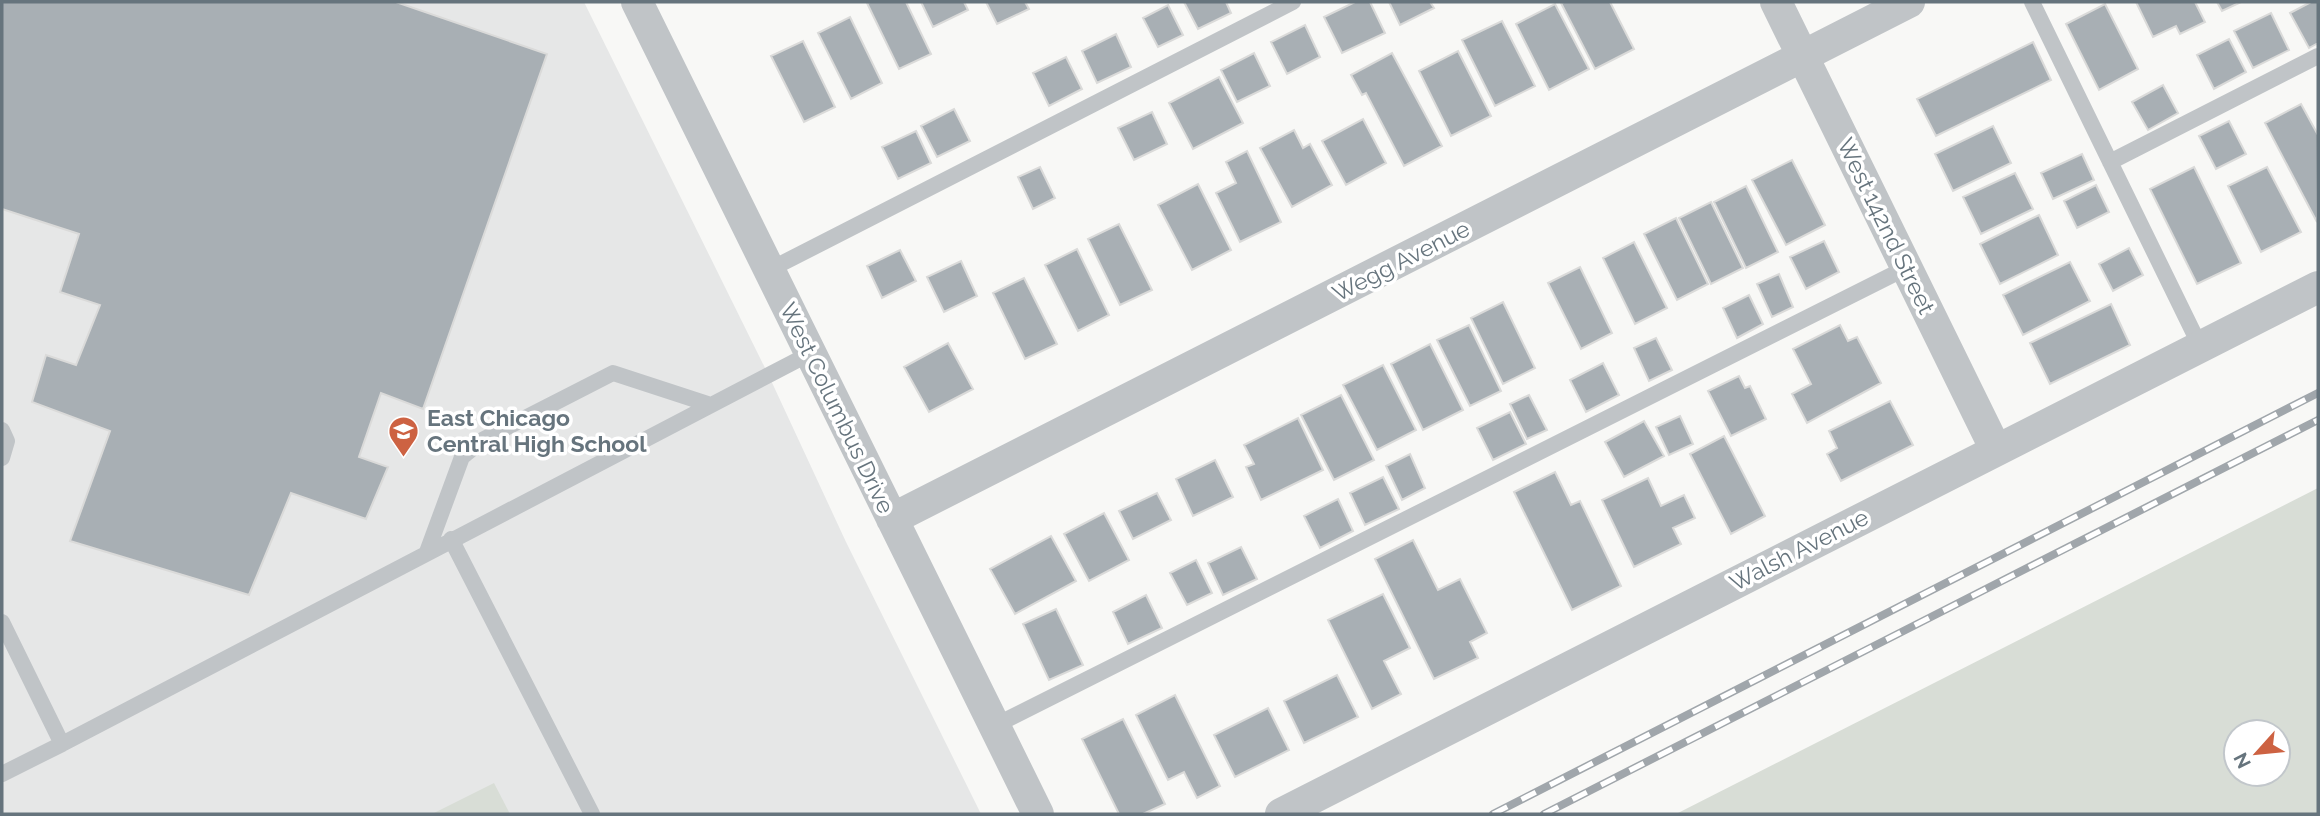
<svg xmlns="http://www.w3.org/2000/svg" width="2320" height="816" viewBox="0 0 2320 816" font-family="Raleway,sans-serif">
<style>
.built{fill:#e6e7e7}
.green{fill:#d8ddd6;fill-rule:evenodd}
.building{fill:#a8afb4;stroke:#dadad9;stroke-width:2}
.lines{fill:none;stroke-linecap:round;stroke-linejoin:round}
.lane{stroke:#c0c4c7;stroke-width:16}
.street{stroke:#c0c4c7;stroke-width:32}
.rail-casing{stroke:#a0a6ab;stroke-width:8}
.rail{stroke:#fff;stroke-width:5;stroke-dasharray:16;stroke-linecap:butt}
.labels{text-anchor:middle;stroke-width:7;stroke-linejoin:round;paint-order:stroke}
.street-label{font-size:23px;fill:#66747d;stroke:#fff}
.poi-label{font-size:23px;font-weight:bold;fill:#66747d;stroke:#fff;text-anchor:start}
</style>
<rect width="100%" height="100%" fill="#f8f8f6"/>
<path class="built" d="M2 2H584L768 374 846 542 981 814H2Z"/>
<path class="green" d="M2318 488V814H1676ZM2236 732H2278V774H2236Z
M494 783 510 814H432Z"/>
<path class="building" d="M2 2H396L547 54 423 409 381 393 359 457 388 467 366 519 291 493 249 595 70 541 110 431 32 402 46 355 76 365 100 305 60 292 79 234 2 209Z
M870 2H906L931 54 899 69 867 3Z
M921 2H964L968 10 933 27Z
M986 2H1025L1029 9 997 24Z
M1184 2H1226L1231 13 1198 29Z
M1355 2H1370L1385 33 1342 53 1324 17Z
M1389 2H1430L1434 8 1400 25Z
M1564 2H1610L1634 49 1595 69 1561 3Z
M2136 2H2195L2205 22 2180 34 2176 26 2153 37Z
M2217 2H2241L2222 11Z
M2311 2H2318V43L2309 48 2290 13Z
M1555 4 1589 69 1549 90 1516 24Z
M2105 4 2138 69 2099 90 2066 24Z
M1168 5 1183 35 1158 47 1143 18Z
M2271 13 2289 50 2253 68 2234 31Z
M850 17 882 83 851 99 818 33Z
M1502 21 1535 86 1495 106 1462 40Z
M1305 25 1320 57 1287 74 1271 42Z
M1116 34 1131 67 1097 83 1082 51Z
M2229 39 2246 72 2214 89 2197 55Z
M803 41 835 107 804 122 771 56Z
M2033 42 2051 80 1936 136 1917 99Z
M1458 51 1491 116 1451 136 1419 71Z
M1254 53 1270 86 1237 102 1221 70Z
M1392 53 1442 146 1404 166 1366 93 1362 95 1351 75Z
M1066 57 1082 89 1049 106 1033 73Z
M1219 77 1243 123 1193 149 1169 103Z
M2163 85 2178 113 2148 130 2132 102Z
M2301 104 2318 135 2317 222 2265 123Z
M954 109 970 141 937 157 921 126Z
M1152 112 1167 144 1134 160 1118 128Z
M1363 119 1386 163 1346 185 1322 141Z
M2229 121 2246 154 2216 169 2199 136Z
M1993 126 2011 163 1953 191 1935 154Z
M1294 130 1303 148 1310 144 1332 185 1292 207 1260 148Z
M916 131 931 163 898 179 882 147Z
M1247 151 1281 222 1240 242 1216 193 1236 183 1226 162Z
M2082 154 2094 180 2053 199 2041 173Z
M1792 160 1825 225 1786 245 1752 180Z
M1040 167 1055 198 1033 209 1018 177Z
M2194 167 2241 263 2197 284 2150 189Z
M2267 167 2301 232 2261 252 2228 186Z
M2015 173 2033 209 1981 234 1963 197Z
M1198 184 1231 250 1192 270 1158 205Z
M2096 185 2109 212 2077 228 2064 201Z
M1746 186 1778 252 1746 268 1714 202Z
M1711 202 1743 268 1711 284 1679 218Z
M2039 215 2058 255 2000 284 1980 244Z
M1676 218 1708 284 1677 300 1644 234Z
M1119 224 1152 290 1120 305 1088 239Z
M1824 241 1839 272 1806 289 1790 257Z
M1634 242 1667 308 1635 324 1603 258Z
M2129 248 2143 275 2113 291 2099 264Z
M1077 249 1109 315 1078 331 1045 265Z
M900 250 916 281 882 298 867 266Z
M961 261 977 296 944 312 927 277Z
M2070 262 2090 301 2023 335 2003 295Z
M1580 267 1612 333 1581 349 1548 283Z
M1779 274 1793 307 1772 317 1757 284Z
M1024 278 1057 344 1025 359 993 293Z
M1749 295 1763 324 1737 338 1723 308Z
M1503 302 1535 368 1503 384 1471 318Z
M2111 304 2130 345 2050 384 2030 343Z
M1469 325 1501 391 1470 406 1437 340Z
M1840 325 1848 341 1857 337 1881 383 1807 423 1792 394 1811 384 1793 349Z
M1656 338 1672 370 1649 381 1634 348Z
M948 343 973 389 929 412 904 367Z
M1430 344 1463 410 1423 430 1391 364Z
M1603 363 1619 395 1586 412 1570 380Z
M1383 365 1416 430 1377 450 1343 385Z
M1739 376 1745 388 1750 386 1766 419 1731 436 1708 391Z
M1341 395 1374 460 1334 480 1301 415Z
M1529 395 1547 430 1527 439 1510 404Z
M1890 401 1913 445 1841 481 1827 454 1837 448 1829 431Z
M1510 412 1526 444 1493 460 1477 428Z
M1680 416 1693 444 1669 455 1656 427Z
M1298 418 1323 470 1261 500 1246 467 1254 464 1244 445Z
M1644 421 1664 456 1624 477 1605 442Z
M1724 436 1765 516 1731 534 1690 454Z
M1410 454 1425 488 1402 500 1386 466Z
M1215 460 1233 497 1193 516 1176 479Z
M1555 472 1571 505 1580 501 1621 586 1572 610 1514 492Z
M1383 477 1399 509 1365 525 1350 493Z
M1648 478 1661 506 1684 495 1695 518 1673 528 1681 544 1634 567 1602 500Z
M1157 493 1171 520 1133 539 1119 511Z
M1338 499 1353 531 1320 548 1304 516Z
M1104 513 1129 560 1089 581 1064 534Z
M1051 536 1076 581 1015 614 990 569Z
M1413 540 1438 590 1460 579 1487 633 1470 642 1478 658 1434 679 1375 559Z
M1241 547 1257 579 1223 595 1208 563Z
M1196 560 1212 593 1187 605 1170 573Z
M1383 594 1410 648 1384 661 1401 694 1372 709 1328 620Z
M1146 595 1162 628 1128 644 1113 612Z
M1056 609 1083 665 1049 680 1023 624Z
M1337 675 1358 717 1304 743 1284 701Z
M1175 695 1220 786 1197 798 1184 772 1168 780 1136 715Z
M1268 708 1289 750 1235 777 1214 735Z
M1123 719 1165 804 1143 814H1119L1082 739Z"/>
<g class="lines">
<path class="lane" d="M2032 2 2200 346
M2110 162 2318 56
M769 270 1293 2
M2 430 7 441 2 458
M451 539 592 814
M427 552 462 457 484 439 613 373 711 405
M2 622 62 744 811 353
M994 726 1906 268
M2 774 62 744"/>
<path class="street" d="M637 2 1038 814
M1776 2 1996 450
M892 519 1909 2
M1281 814 2318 287"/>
<defs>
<path id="rail" d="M1493 814 2318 393
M1544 814 2318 420"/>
</defs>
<use href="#rail" class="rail-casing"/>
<use href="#rail" class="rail"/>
</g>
<defs>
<symbol id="school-pin" viewBox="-11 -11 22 30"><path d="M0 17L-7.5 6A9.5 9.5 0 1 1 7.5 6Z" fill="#cd6242" stroke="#fff"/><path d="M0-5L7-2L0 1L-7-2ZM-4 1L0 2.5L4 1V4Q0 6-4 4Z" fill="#fff"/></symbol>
</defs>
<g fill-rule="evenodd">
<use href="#school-pin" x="386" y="414" width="35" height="47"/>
</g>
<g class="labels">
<g class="street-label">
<text transform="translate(1886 226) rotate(64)" y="8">West 142nd Street</text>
<text transform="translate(1401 261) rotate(-27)" y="8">Wegg Avenue</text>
<text transform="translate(837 408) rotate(64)" y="8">West Columbus Drive</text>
<text transform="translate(1799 550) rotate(-27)" y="8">Walsh Avenue</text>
</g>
<g class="poi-label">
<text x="427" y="426">East Chicago<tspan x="427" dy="26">Central High School</tspan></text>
</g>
</g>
<rect width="2320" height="816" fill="none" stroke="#66747d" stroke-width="7"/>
<g transform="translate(2257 753) rotate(243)"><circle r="33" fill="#ffffff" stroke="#c2c7cb" stroke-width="2"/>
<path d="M0-5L12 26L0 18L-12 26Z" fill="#cd6242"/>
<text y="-10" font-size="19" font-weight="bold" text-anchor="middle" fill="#66747d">N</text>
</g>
</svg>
